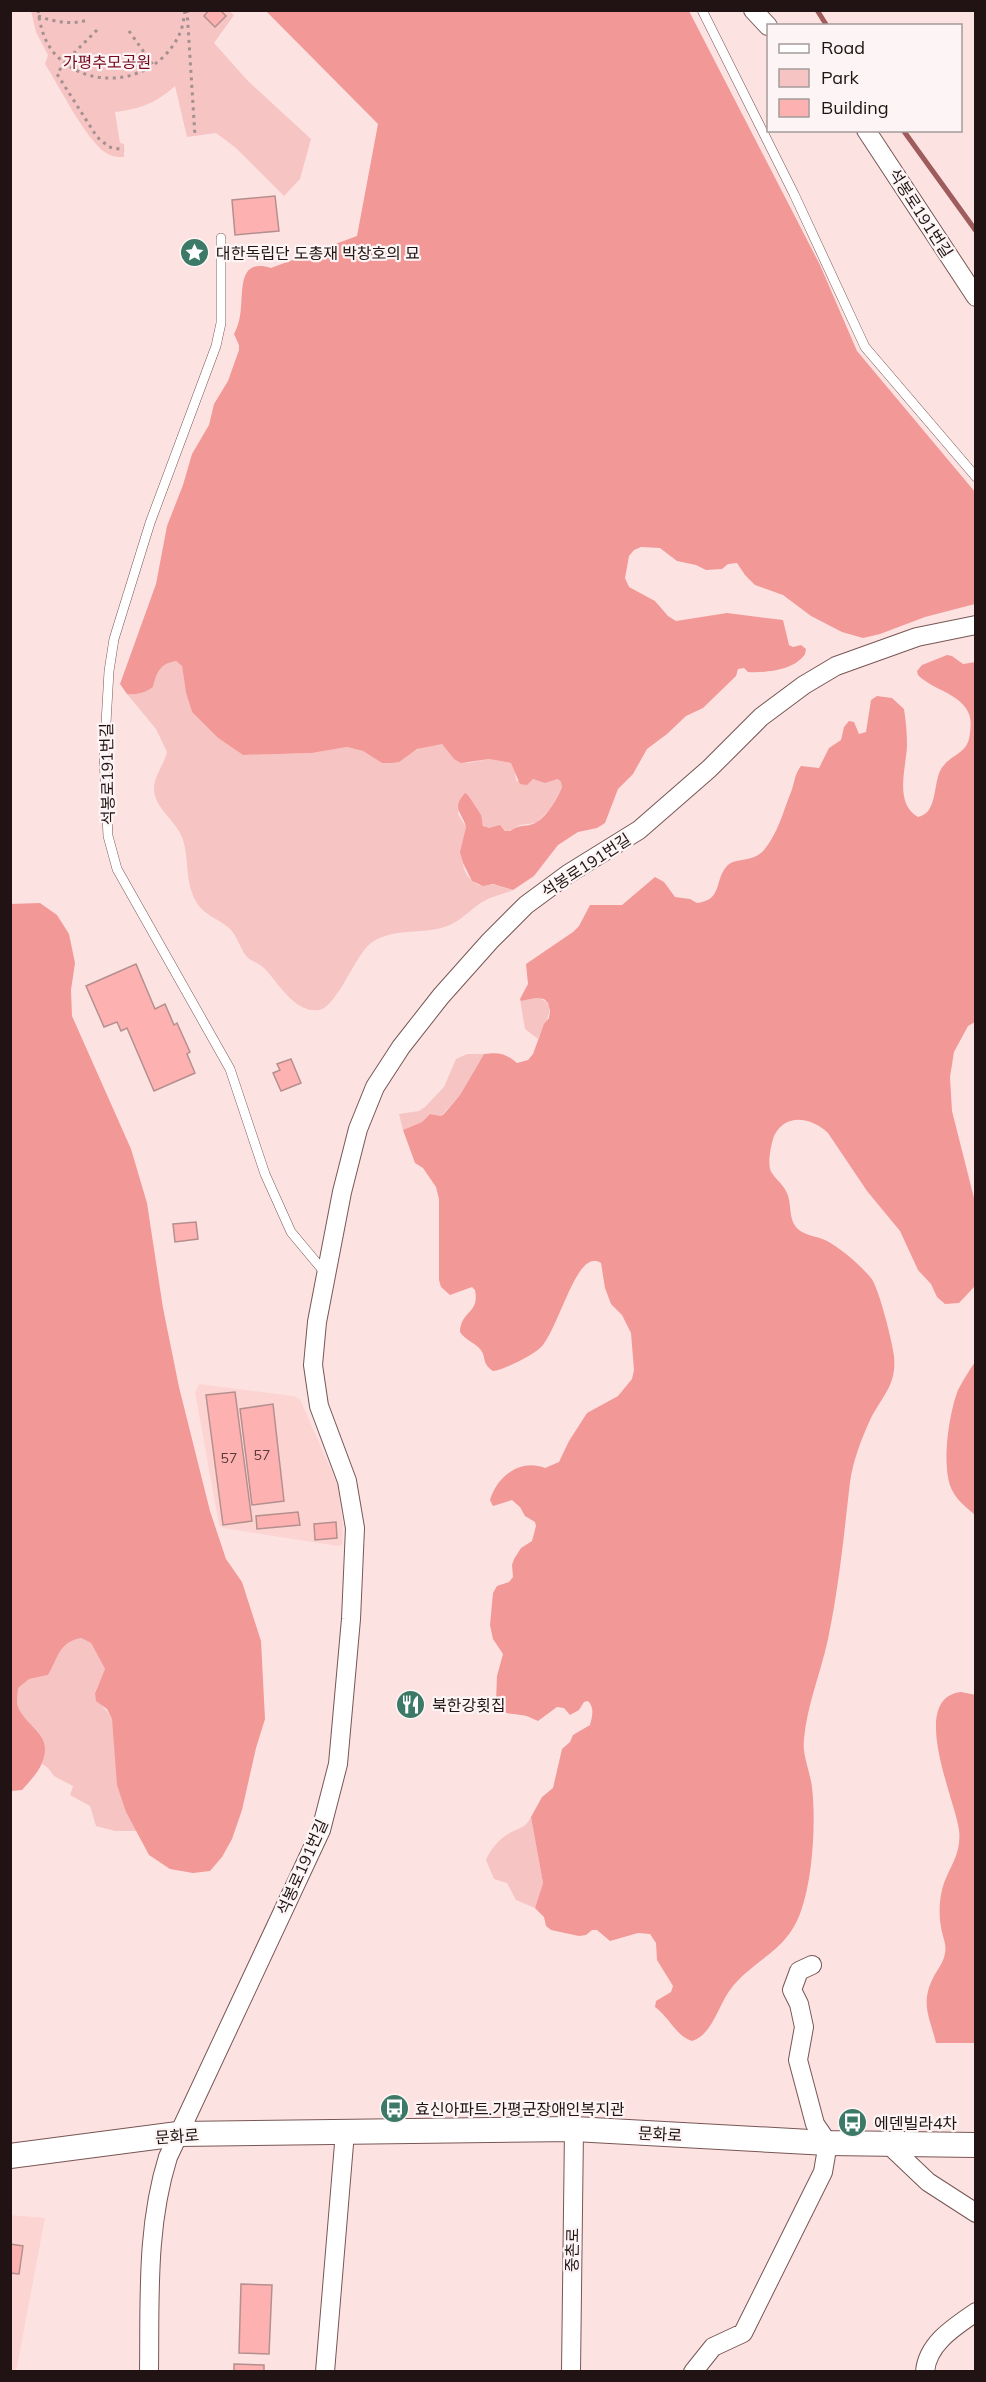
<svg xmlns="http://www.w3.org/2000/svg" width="986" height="2382" viewBox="0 0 986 2382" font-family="Mulish,'Noto Sans KR',sans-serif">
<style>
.built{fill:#fcd5d3}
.green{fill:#f6c4c3}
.forest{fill:#f29897}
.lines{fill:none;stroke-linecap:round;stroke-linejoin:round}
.stream{stroke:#9e5c5c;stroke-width:5}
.building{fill:#fdb2b1;stroke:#b58f8e;stroke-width:1.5}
.service-casing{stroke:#785655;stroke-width:10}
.minor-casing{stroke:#785655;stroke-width:20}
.secondary-casing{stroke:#785655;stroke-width:26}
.path{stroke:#a4908f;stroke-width:3;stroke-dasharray:3 4.5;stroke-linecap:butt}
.service{stroke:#fff;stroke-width:9}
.minor{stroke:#fff;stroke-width:18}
.secondary{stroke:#fff;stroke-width:24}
.labels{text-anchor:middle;stroke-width:4.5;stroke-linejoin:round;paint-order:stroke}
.number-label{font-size:14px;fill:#583b3a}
.park-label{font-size:16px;fill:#76081c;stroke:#fdf5f5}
.street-label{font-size:16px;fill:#211313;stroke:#fdf5f5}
.poi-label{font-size:16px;fill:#211313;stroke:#fdf5f5;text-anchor:start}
</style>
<rect width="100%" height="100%" fill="#fce3e2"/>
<path class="built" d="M199 1384 294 1396 300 1399 338 1486 343 1526 342 1545 337 1546 223 1528 219 1525 195 1392Z
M10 2215 45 2218 16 2372 10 2371Z"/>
<path class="green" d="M31 11H229L234 15 214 43 248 81 311 139 300 179 284 196 236 148 216 133 187 137 175 86C156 103 140 109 115 112L120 143 124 144V157C118 157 112 157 106 153 85 139 60 87 45 64L48 55 36 32Z
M176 661 182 666 186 693 192 712 218 738 243 755 312 753 347 747 363 751 382 763 429 745 442 744 454 759 468 763 489 759 511 763 515 769 516 781 537 779 545 783 558 779 561 782 562 787 551 808 536 823 520 825 507 832 502 827 485 828 468 795 465 794 462 796 458 814 466 827C462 845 456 873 477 884 483 887 489 884 495 885 501 886 507 889 513 890 504 894 493 896 484 901 472 908 463 919 450 925 424 936 396 926 371 943 355 955 337 1007 319 1010 295 1014 278 982 264 968 259 963 253 962 248 958 240 950 238 936 229 928 219 919 204 915 197 903 184 883 190 859 182 837 175 820 156 809 154 791 153 777 164 765 167 752L156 729 127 694C137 695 145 693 153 687 157 673 159 664 176 661Z
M536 998C561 1001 544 1025 538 1039L525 1029 520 999 521 1001Z
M467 1054H484L460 1095 444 1113 441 1116 430 1114 422 1122 403 1130 399 1114 419 1111 425 1107 444 1087 456 1059Z
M81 1638 91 1643 105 1669 95 1692C98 1704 106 1708 112 1719L126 1812 137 1831H115L96 1826 90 1806 70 1795 73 1786 54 1776 48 1768 42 1764C51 1723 22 1730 17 1703 17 1698 18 1693 18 1688L28 1679 48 1675C59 1657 58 1643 81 1638Z
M531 1817 543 1883 535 1908 516 1900 507 1883 494 1879 486 1860C490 1850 499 1839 508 1834 518 1828 525 1829 531 1817Z"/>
<path class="forest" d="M266 11H689L820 265 857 351 975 492V604L925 617 880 634 863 638 842 632 811 616 783 595 755 585 745 575 737 563 728 564 722 569 706 570 696 565 677 561 660 548 641 547 634 550 629 556 625 578 629 587 655 601 668 616 676 621 727 613 783 620 789 645 793 647 801 645 806 649 805 654C795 670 766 673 748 672L744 668 738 669 736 676 703 708 686 716 667 734 647 749 633 774 618 789 605 823 597 828 578 832 558 845 534 876 513 890 493 884 483 886 472 881 463 863 460 852 466 827C462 812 451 809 465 793L468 795 481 815 483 826 489 828 500 825 505 831H510C521 823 528 828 537 822 548 815 557 799 562 787L561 782 558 779 545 783 533 779 527 785 520 784 511 763 489 759 461 763 454 759 442 744 417 749 399 762 391 763H382L363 751 347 747 312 753 243 755 218 738 192 712 186 693 182 666 176 661C159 664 157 673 153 687 145 693 137 695 127 694L120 684 156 584 167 526 183 485 192 454 209 425 214 404 228 381 239 350V345L234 334C237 328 239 322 240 316 244 294 236 257 271 268L357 236 378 124Z
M947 655 952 656 963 664 976 662 975 1022 968 1026 954 1052 950 1077 952 1111 975 1202V1286L959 1303 945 1304 937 1297 931 1284 918 1270 900 1231 867 1191 828 1133C812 1118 786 1112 774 1136 771 1145 768 1160 770 1169 772 1176 782 1183 786 1191 793 1204 787 1220 799 1230 807 1236 816 1236 825 1240 841 1248 859 1264 871 1278 879 1288 892 1341 894 1356 897 1385 882 1396 870 1420 861 1440 853 1461 850 1482 844 1534 839 1587 828 1639 821 1672 807 1705 804 1739 802 1755 810 1771 812 1787 816 1822 813 1877 801 1911 787 1951 758 1957 733 1986 719 2002 713 2035 692 2041 677 2037 670 2018 655 2007L656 2001 671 1992 673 1986 657 1960 656 1943 650 1934 638 1933 610 1941 597 1930H592L586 1935 579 1936 551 1930 546 1926 544 1917 535 1908 543 1883 531 1817 542 1797 553 1788 562 1749 570 1742 573 1735 590 1725C592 1717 595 1708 588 1701L584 1702 579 1710 570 1715 564 1708 557 1707 538 1721C535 1720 532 1718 529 1717 517 1712 500 1718 496 1702L497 1676 503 1654 493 1639 490 1625 493 1593 497 1586 509 1582 513 1577 512 1565 514 1559 521 1548 532 1541 536 1526 535 1522 525 1516 520 1507 512 1500 493 1506 490 1500C497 1476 521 1458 545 1468L559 1462 569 1441 587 1413 618 1396 632 1379 634 1370 631 1333 622 1315 611 1304 605 1288 601 1263C596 1260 593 1260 588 1263 572 1273 557 1327 543 1345 536 1354 504 1370 493 1371 481 1363 487 1357 480 1349 474 1342 465 1340 460 1332 461 1310 480 1314 475 1290L472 1287 450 1295 441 1287 439 1280V1199L436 1187 423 1168 415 1163 403 1130 422 1122 430 1114 441 1116 444 1114 460 1095 484 1054C499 1052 505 1053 517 1063L528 1060 533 1054 544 1024 549 1018 550 1011 548 1003 544 999 536 998 521 1001 520 999 528 984 526 964 573 932 579 926 590 905H622L655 877 664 882 675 897 690 899 697 903C723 900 714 880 727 866 735 857 753 863 764 850 778 833 783 812 791 792 795 782 794 775 801 766L819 768 829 748 841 740 844 727 849 721 854 722 859 734 866 732 871 700 877 696 892 698 904 709C906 721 907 734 907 746 906 769 894 803 918 817 937 813 933 787 940 771 949 753 969 756 970 732 971 726 971 719 969 714 961 693 932 690 918 675L917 671 922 665Z
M40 903 57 915 69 934 75 963 71 990 72 1016 131 1149 147 1203 163 1308 179 1387 210 1511 226 1559 242 1582 261 1641 265 1719 256 1748 242 1810 232 1839 222 1857 210 1871 193 1873 170 1869 149 1855 126 1812 117 1785 112 1719 107 1709 96 1701 95 1693 105 1669 91 1643 81 1638C58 1643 59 1657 48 1675L29 1679 18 1688C18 1694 16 1701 18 1707 27 1728 54 1734 42 1763 38 1773 29 1782 22 1790L11 1791 10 904Z
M975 1362V1515C967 1508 958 1501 953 1492 940 1470 949 1413 958 1390 963 1380 969 1371 975 1362Z
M961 1692 976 1695 975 2043H936C930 2018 920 2004 933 1978 937 1970 944 1962 945 1953 947 1944 942 1936 941 1927 939 1916 939 1902 942 1890 947 1869 962 1856 959 1830 955 1799 908 1698 961 1692Z"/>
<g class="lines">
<path class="stream" d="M817 10 827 26
M903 130 976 231"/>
</g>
<path class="building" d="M209 10H220L226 16 215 27 204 16Z
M275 196 279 231 235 235 232 200Z
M136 964 155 1009 165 1004 174 1025 177 1023 190 1052 187 1054 195 1073 154 1091 127 1028 121 1031 117 1022 104 1027 86 986Z
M291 1059 301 1083 281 1091 273 1073 280 1070 277 1064Z
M196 1222 198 1239 175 1242 173 1224Z
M235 1392 252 1521 223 1525 206 1395Z
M273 1404 284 1501 252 1505 240 1409Z
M298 1512 300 1525 257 1529 256 1516Z
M336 1522 337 1538 315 1540 314 1524Z
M10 2244 23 2246 19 2274 10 2273Z
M241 2284 272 2285 269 2354 239 2353Z
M234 2364 264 2365V2372H234Z"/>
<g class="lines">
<defs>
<path id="service" d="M702 10 794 194 865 347 976 477
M221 238V323L216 346 150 523 114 639 109 671 104 758 108 836 117 869 230 1069 265 1174 291 1232 326 1274"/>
<path id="minor" d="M753 10 768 26
M866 130 976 297
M888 2144 928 2182 976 2213
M149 2372C150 2299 146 2227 168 2157L321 1830 338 1764 351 1619 355 1528 347 1481 319 1406 313 1365 317 1322 342 1192 358 1129 375 1087 401 1047 441 996 490 941 526 905 568 874 639 830 709 769 761 717 804 685 836 666 917 637 976 625
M325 2372 345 2132
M571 2372 574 2129
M693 2372 713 2347 743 2333 823 2172 828 2143 815 2124 798 2060 804 2027 799 2004 792 1990 799 1971 812 1965
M925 2372C927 2344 954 2327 976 2312"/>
<path id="secondary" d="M10 2156 178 2134 574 2129 828 2143 976 2145"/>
</defs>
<use href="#service" class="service-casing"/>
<use href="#minor" class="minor-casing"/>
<use href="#secondary" class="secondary-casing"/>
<path class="path" d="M38 10C40 26 44 41 54 53 90 94 158 83 180 33 183 26 184 18 185 10
M187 10 195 136
M38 16C55 22 71 25 88 20
M97 30 65 62 57 74 97 137 109 147 124 150
M129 31 153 65"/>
<use href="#service" class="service"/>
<use href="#minor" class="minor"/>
<use href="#secondary" class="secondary"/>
</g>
<defs>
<symbol id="sight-disc" viewBox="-11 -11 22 22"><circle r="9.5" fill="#3c7a67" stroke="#fdf5f5"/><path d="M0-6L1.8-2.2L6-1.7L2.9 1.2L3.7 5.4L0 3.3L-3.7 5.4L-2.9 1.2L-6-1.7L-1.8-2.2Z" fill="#fff"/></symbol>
<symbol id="restaurant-disc" viewBox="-11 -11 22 22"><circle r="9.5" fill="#3c7a67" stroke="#fdf5f5"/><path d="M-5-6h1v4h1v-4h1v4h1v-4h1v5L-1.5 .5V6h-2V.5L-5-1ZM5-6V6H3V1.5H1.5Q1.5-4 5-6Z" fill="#fff"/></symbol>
<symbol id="bus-disc" viewBox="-11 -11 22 22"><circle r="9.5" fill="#3c7a67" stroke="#fdf5f5"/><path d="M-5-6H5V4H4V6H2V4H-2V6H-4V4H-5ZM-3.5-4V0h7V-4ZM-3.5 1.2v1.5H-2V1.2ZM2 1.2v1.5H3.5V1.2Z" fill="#fff"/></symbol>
</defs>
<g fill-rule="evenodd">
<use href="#sight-disc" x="178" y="236" width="33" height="33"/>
<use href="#restaurant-disc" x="394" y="1688" width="33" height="33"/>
<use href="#bus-disc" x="378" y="2092" width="33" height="33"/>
<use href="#bus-disc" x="836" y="2106" width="33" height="33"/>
</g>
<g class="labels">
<g class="number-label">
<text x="262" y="1460">57</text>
<text x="229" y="1463">57</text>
</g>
<g class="park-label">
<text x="107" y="68">가평추모공원</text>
</g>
<g class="street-label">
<text transform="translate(921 213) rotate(57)" y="6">석봉로191번길</text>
<text transform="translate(107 774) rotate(-91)" y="6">석봉로191번길</text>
<text transform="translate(586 865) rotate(-33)" y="6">석봉로191번길</text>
<text transform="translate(302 1867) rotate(-66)" y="6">석봉로191번길</text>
<text transform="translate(660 2134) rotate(3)" y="6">문화로</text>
<text transform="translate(177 2136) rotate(-4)" y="6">문화로</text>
<text transform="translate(572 2250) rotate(-89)" y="6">중촌로</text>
</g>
<g class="poi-label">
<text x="216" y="259">대한독립단 도총재 박창호의 묘</text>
<text x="432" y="1711">북한강횟집</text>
<text x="415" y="2115">효신아파트.가평군장애인복지관</text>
<text x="874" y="2129">에덴빌라4차</text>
</g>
</g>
<rect width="986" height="2382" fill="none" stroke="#211313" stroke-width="24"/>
<rect x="767" y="24" width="195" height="108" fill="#fdf5f5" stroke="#a59b9b" stroke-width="1.5"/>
<rect x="779" y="44" width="30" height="9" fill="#ffffff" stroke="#a59b9b" stroke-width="1.5"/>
<text x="821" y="54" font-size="18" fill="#211313">Road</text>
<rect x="779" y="69" width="30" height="18" fill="#f6c4c3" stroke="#a59b9b" stroke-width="1.5"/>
<text x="821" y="84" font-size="18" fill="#211313">Park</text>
<rect x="779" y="99" width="30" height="18" fill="#fdb2b1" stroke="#a59b9b" stroke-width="1.5"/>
<text x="821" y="114" font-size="18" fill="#211313">Building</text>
</svg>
